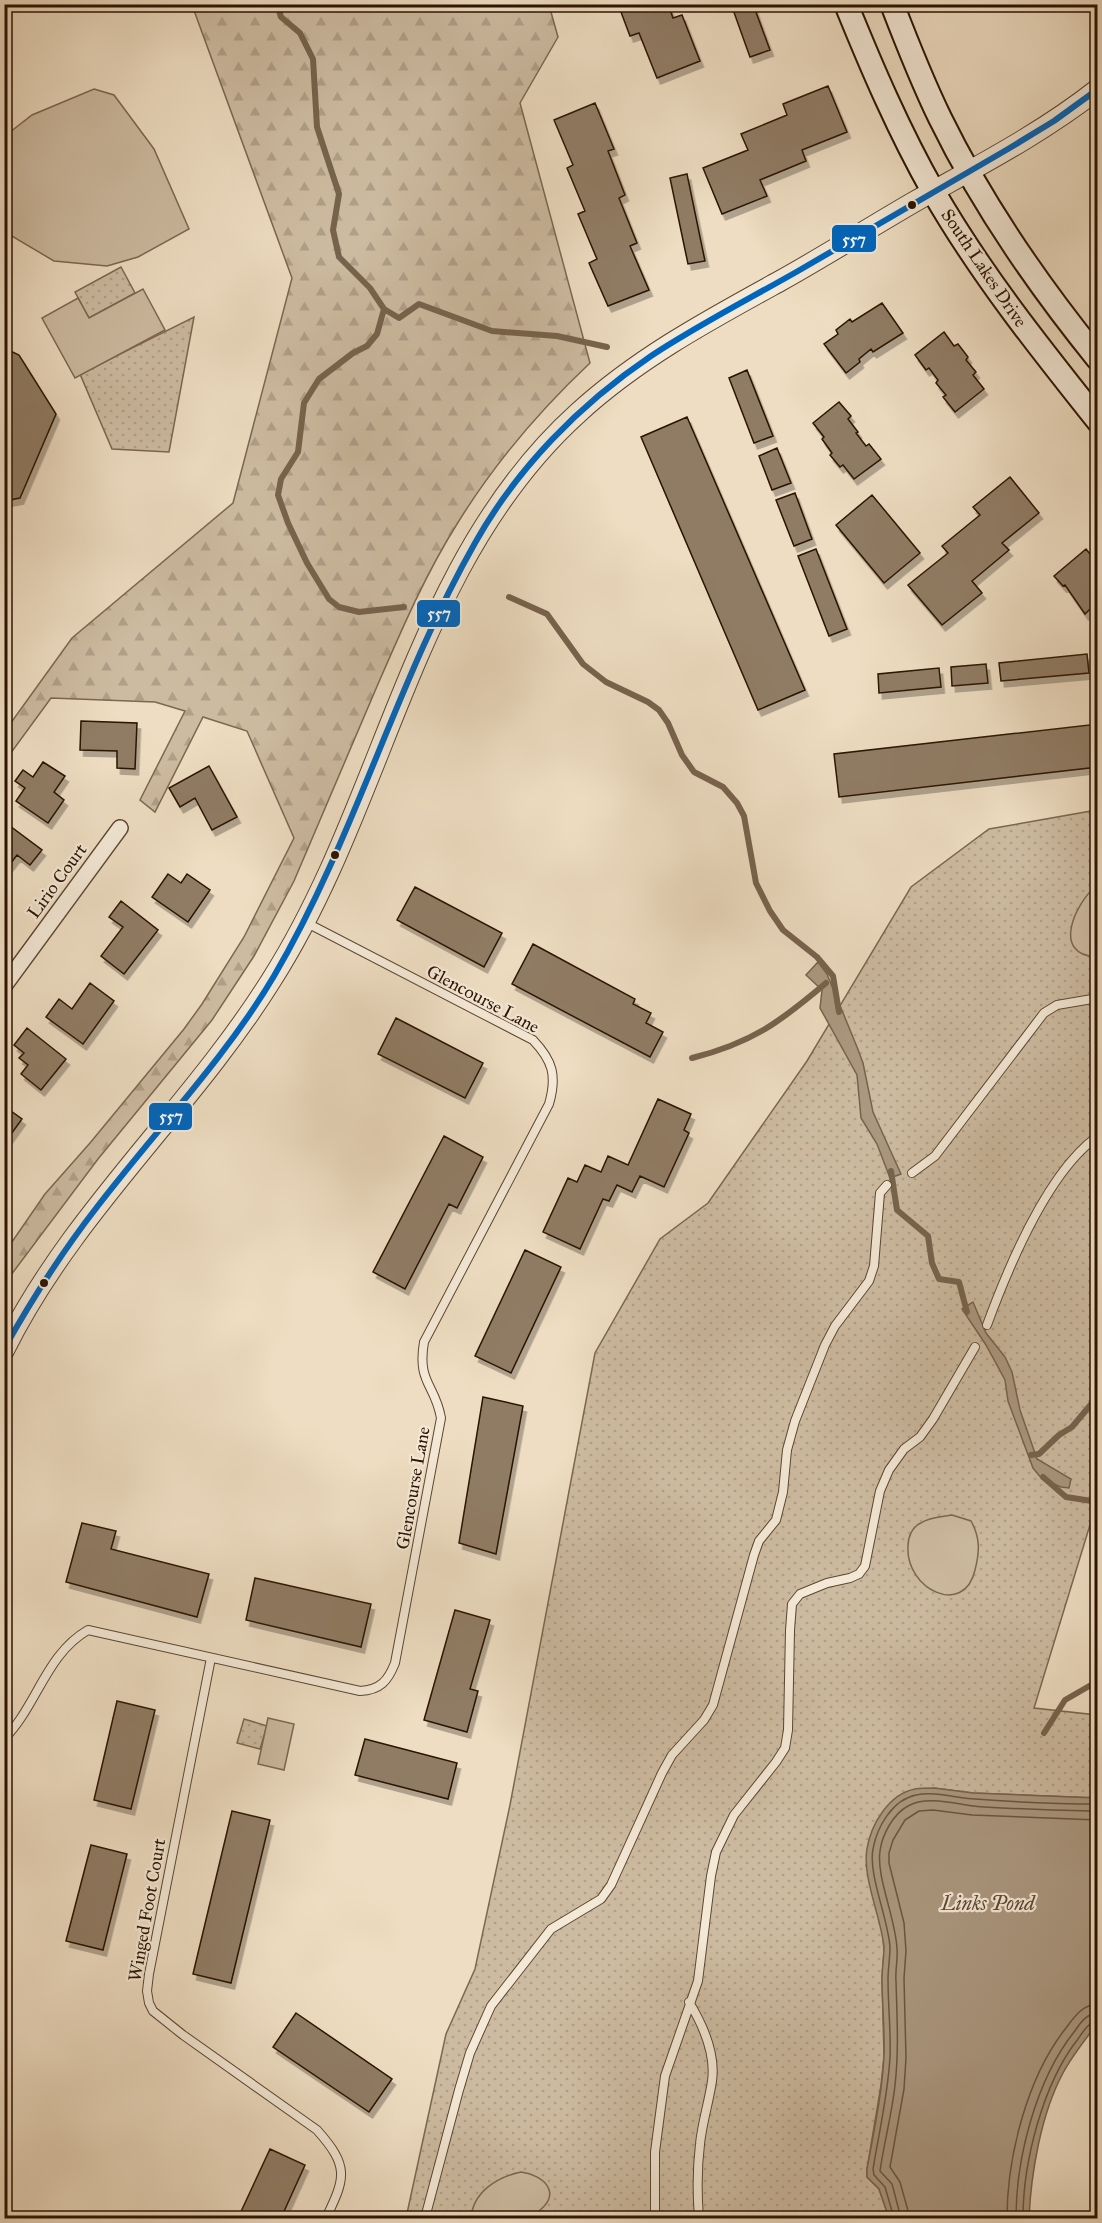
<svg xmlns="http://www.w3.org/2000/svg" width="1102" height="2223" viewBox="0 0 1102 2223" font-family="'IM FELL Great Primer',serif">
<style>
.green{fill:url(#green-dots);stroke:#7c6750;stroke-width:1.5}
.forest{fill:url(#forest-firs);stroke:#7c6750;stroke-width:1.5}
.pitch{fill:#cdbba1;stroke:#7c6750;stroke-width:1.5}
.water{fill:#ab9880;stroke:#77634d;stroke-width:1.5}
.lines{fill:none;stroke-linecap:round;stroke-linejoin:round}
.shore{stroke:#6a5640;stroke-width:1.5}
.stream{stroke:#77634d;stroke-width:6}
.building{fill:#907c65;stroke:#2a1300;stroke-width:1.5;filter:url(#shadow)}
.service-casing{stroke:#5b4630;stroke-width:10}
.minor-casing{stroke:#5b4630;stroke-width:18}
.tertiary-casing{stroke:#5b4630;stroke-width:22}
.secondary-casing{stroke:#2a1300;stroke-width:26}
.service{stroke:#f4e9d7;stroke-width:8}
.minor{stroke:#f4e9d7;stroke-width:15}
.tertiary{stroke:#f4e9d7;stroke-width:20}
.secondary{stroke:#f4e9d7;stroke-width:22}
.bus-1-casing{stroke:#f4e9d7;stroke-width:10}
.bus-1{stroke:#0065bd;stroke-width:6}
.bus-dot{fill:#2a1300;stroke:#f4e9d7;stroke-width:2}
.labels{text-anchor:middle;stroke-width:4.5;stroke-linejoin:round;paint-order:stroke}
.street-label{font-size:18px;fill:#2a1300;stroke:#f4e9d7}
.water-label{font-size:20px;font-style:italic;fill:#5e4833;stroke:#f4e9d7}
.line-badge{stroke:#f4e9d7;stroke-width:2}
.badge-label{font-size:16px;text-anchor:middle;font-weight:bold;fill:#fff}
</style>
<defs>
<pattern id="green-dots" width="8" height="8" patternUnits="userSpaceOnUse" patternTransform="scale(1.5)"><rect width="8" height="8" fill="#cdbba1"/><path d="M2 2h.1M6 6h.1" fill="none" stroke="#b0a089" stroke-width="1.8" stroke-linecap="round"/></pattern>
<pattern id="forest-firs" width="22" height="20" patternUnits="userSpaceOnUse" patternTransform="scale(1.5)"><rect width="22" height="20" fill="#cdbba1"/><path d="M5 1l3.5 6h-7zM16 11l3.5 6h-7z" fill="#b0a089"/></pattern>
<filter id="shadow"><feDropShadow dx="3.5" dy="6" stdDeviation="0" flood-color="#0004"/></filter>
</defs>
<rect width="100%" height="100%" fill="#eeddc2"/>
<filter id="stains"><feTurbulence type="fractalNoise" baseFrequency=".00333" numOctaves="4"/><feColorMatrix values="0 0 0 0 .2 0 0 0 0 .09 0 0 0 0 .02 0 0 0 .5 -.17"/></filter>
<radialGradient id="worn" r=".72"><stop offset=".6" stop-color="#630" stop-opacity="0"/><stop offset="1" stop-color="#630" stop-opacity=".3"/></radialGradient>
<path class="green" d="M121 267 135 293 89 318 75 292Z
M194 317 169 452 112 449 80 374Z
M1097 810V1502L1034 1708 1097 1715V1798L973 1793 934 1788 866 1865 882 1926 884 1951 882 1977 884 2056 881 2085 867 2169V2177L879 2189 889 2218H406L446 2034 475 1969 510 1805 595 1353 660 1239 708 1203 807 1061 911 887 989 829Z
M244 1719 267 1726 260 1749 237 1743Z"/>
<path class="forest" d="M192 5H549L558 37 520 103 590 363C539 411 494 464 457 524 425 575 402 629 378 684 350 749 322 815 294 881L254 956 212 1020 98 1159 5 1283V1252L45 1194 90 1143 184 1029 202 1004 244 937 294 838 247 731 203 717 155 812 140 800 185 711 155 702 51 698 5 761V731L72 638 233 503 292 278Z"/>
<path class="pitch" d="M94 89 114 95 154 149 189 229 138 257 107 266 54 261 10 235 5 228V136L32 115Z
M143 289 165 330 75 378 42 318 78 298 89 318Z
M1097 885V957C1050 955 1076 902 1097 885Z
M952 1515 971 1521C980 1537 980 1551 975 1570 964 1618 905 1589 908 1546 908 1537 912 1527 921 1523 930 1517 942 1517 952 1515Z
M268 1718 294 1724 284 1770 258 1764Z
M521 2172C544 2175 562 2193 539 2211 536 2214 532 2218 528 2218 510 2222 489 2219 471 2218 473 2192 497 2177 521 2172Z"/>
<path class="water" d="M818 962 827 974 857 1047 863 1063 873 1112 901 1174 890 1178 877 1144 861 1118 857 1075 820 1008 822 990 806 975Z
M973 1302 986 1333 1005 1357 1012 1372 1020 1410 1037 1459 1071 1479 1069 1488 1061 1487 1042 1479 1033 1468 1008 1401 1005 1380 986 1345 962 1309Z
M934 1788 973 1793 1097 1798V2024C1085 2040 1072 2056 1063 2073 1041 2114 1031 2173 1029 2218H889L879 2189 867 2177V2169C874 2131 882 2094 884 2056 885 2030 882 2005 882 1979 882 1968 884 1958 884 1947 881 1917 862 1877 867 1849 871 1824 889 1794 915 1789 921 1788 928 1788 934 1788Z"/>
<g class="lines">
<path class="shore" d="M894 2218 885 2187 874 2175 873 2169C879 2132 888 2095 890 2057 891 2031 888 2005 888 1979 888 1969 890 1958 890 1947 888 1918 868 1874 873 1849 877 1827 892 1800 916 1795 935 1791 955 1798 975 1799 1015 1802 1057 1804 1098 1804
M901 2218 892 2184 880 2171C884 2142 892 2114 895 2085 899 2051 897 2016 896 1981 895 1970 898 1960 897 1949 896 1919 876 1877 880 1851 882 1835 893 1814 908 1806 928 1794 962 1806 984 1807 1022 1809 1060 1811 1098 1811
M910 2218 900 2182 890 2167 904 2089 906 2058 904 1978 906 1951 904 1923 889 1863V1853L893 1840 905 1820 919 1811 933 1810 972 1815 1098 1820
M1007 2218C1007 2157 1027 2077 1066 2028 1075 2016 1082 2005 1098 2004
M1016 2218C1016 2158 1036 2080 1074 2032 1080 2024 1085 2014 1098 2013
M1023 2218C1023 2162 1043 2083 1078 2039 1083 2032 1088 2022 1098 2021"/>
<path class="stream" d="M277 4 281 17 300 33 313 59 317 127 339 194 333 230 339 257 370 288 384 309 399 318 419 304 492 331 557 336 607 347
M384 309 377 334 367 346 353 353 319 379 304 403 298 452 281 479 278 495 288 523 307 563 329 599 339 607 359 612 404 607
M509 597 547 614 583 664 606 682 648 702 659 710 668 723 682 755 694 772 723 787 737 803 744 816 756 883 770 911 783 930 817 957 833 976 839 1012
M692 1058C752 1043 780 1022 826 983
M891 1171 897 1210 928 1236 932 1263 939 1279 959 1282 967 1312
M1031 1455 1039 1454 1059 1435 1072 1427 1098 1396
M1043 1477 1066 1497 1098 1502
M1044 1733 1065 1700 1098 1681"/>
</g>
<path class="building" d="M618 4H668L673 18 682 15 700 61 657 78 639 33 630 36Z
M731 4H753L770 50 750 57Z
M828 86 847 132 802 150 806 161 760 180 767 196 722 214 703 168 748 150 741 134 787 115 783 104Z
M595 103 614 149 608 151 625 195 619 198 637 243 630 246 649 290 608 306 589 263 597 259 578 214 585 211 567 168 573 165 554 120Z
M687 174 705 261 688 264 670 178Z
M882 303 903 333 873 352 871 349 859 359 860 362 846 373 824 344 838 334 836 330 850 319 852 322Z
M944 332 954 346 958 344 968 357 966 360 976 372 973 375 984 389 955 412 943 397 946 395 936 383 938 380 929 368 926 370 915 355Z
M4 348 19 355 56 414 20 498 4 501Z
M747 370 773 436 754 443 729 378Z
M839 402 851 416 848 419 858 432 856 433 866 446 869 444 881 459 854 479 843 465 840 467 830 455 832 453 822 439 824 437 813 423Z
M687 417 805 690 758 710 641 437Z
M777 448 791 483 772 490 759 456Z
M1010 477 1039 513 1002 543 1009 550 972 581 982 593 942 625 908 585 948 553 942 546 980 515 973 507Z
M795 493 812 539 794 546 776 500Z
M872 495 920 553 884 583 836 525Z
M816 549 847 629 829 636 798 556Z
M1086 549 1098 564V619L1090 609 1085 614 1065 585 1063 586 1054 576Z
M1087 654 1089 673 1001 681 999 663Z
M986 664 988 683 952 686 951 667Z
M939 668 941 687 879 693 878 674Z
M81 721 137 723 135 769 117 768V751L80 750Z
M1098 724V767L839 797 834 754Z
M43 762 65 776 54 792 64 800 48 823 16 801 25 788 15 781 23 770 33 777Z
M209 766 237 817 212 830 195 798 180 807 169 788Z
M6 823 42 850 30 865 17 855 4 872Z
M168 874 181 883 187 874 210 890 188 922 152 897Z
M415 887 502 933 484 967 397 920Z
M121 901 158 930 124 974 101 956 123 927 109 917Z
M533 944 635 999 633 1004 651 1013 646 1023 663 1032 650 1057 512 984Z
M90 983 114 1001 83 1044 46 1017 59 999 72 1009Z
M396 1018 483 1063 465 1098 378 1054Z
M27 1028 66 1059 41 1090 21 1074 28 1065 19 1058 24 1053 14 1045Z
M658 1099 691 1114 684 1130 689 1133 664 1187 640 1176 632 1192 617 1185 609 1201 603 1199 580 1249 543 1232 568 1178 577 1182 585 1165 601 1172 608 1156 628 1165Z
M4 1106 22 1119 4 1144Z
M444 1136 483 1157 457 1208 449 1204 405 1289 373 1272Z
M525 1250 561 1267 511 1373 475 1356Z
M483 1397 523 1406 496 1554 459 1543Z
M82 1523 116 1531 111 1549 209 1574 197 1617 66 1582Z
M255 1578 371 1604 361 1647 246 1620Z
M455 1610 490 1620 470 1689 478 1691 467 1732 424 1720Z
M117 1701 155 1710 131 1809 94 1800Z
M365 1739 457 1763 448 1799 355 1775Z
M232 1811 270 1820 231 1983 193 1974Z
M91 1845 127 1854 103 1950 66 1941Z
M296 2013 392 2079 369 2112 273 2047Z
M270 2149 305 2165 281 2218H238Z"/>
<g class="lines">
<defs>
<path id="service" d="M912 1173 935 1156 1044 1013 1057 1005 1098 998
M987 1325C1008 1268 1048 1171 1098 1136
M211 1658 149 1974 147 1991 149 2003 153 2011 183 2035 317 2130C349 2166 346 2177 326 2218
M4 1739C37 1706 46 1654 88 1630L360 1691C380 1690 388 1681 395 1663L441 1418C435 1384 417 1383 424 1342L549 1104C557 1076 553 1061 533 1040L305 922
M689 2002C703 2025 716 2053 712 2081 709 2102 702 2123 700 2144 697 2169 697 2193 699 2218
M425 2218 459 2090 470 2053 491 2006 551 1929 601 1899 611 1885 662 1773 672 1755 704 1720 713 1705 754 1555 759 1541 776 1520 783 1492 787 1450 795 1421 825 1345 835 1326 869 1281 874 1266 880 1193 887 1185
M655 2218V2152L665 2076 698 1981 711 1876 716 1852 734 1815 776 1762 785 1748 788 1730 790 1630 792 1604 800 1594 827 1583 850 1578 859 1574 865 1566 880 1491 889 1470 904 1449 920 1437 933 1419 975 1347"/>
<path id="minor" d="M4 986 120 828"/>
<path id="tertiary" d="M4 1350C73 1211 191 1109 272 979 387 798 413 562 578 413 638 358 709 320 780 281 825 256 869 228 914 202 976 167 1041 134 1098 89"/>
<path id="secondary" d="M846 4C872 68 899 131 933 191 980 273 1039 347 1098 421
M892 4C907 43 922 81 940 118 982 204 1038 285 1098 359"/>
</defs>
<use href="#service" class="service-casing"/>
<use href="#minor" class="minor-casing"/>
<use href="#tertiary" class="tertiary-casing"/>
<use href="#secondary" class="secondary-casing"/>
<use href="#service" class="service"/>
<use href="#minor" class="minor"/>
<use href="#tertiary" class="tertiary"/>
<use href="#secondary" class="secondary"/>
<defs>
<path id="bus-1" d="M4 1349C32 1299 62 1252 97 1207 156 1130 225 1059 274 976 355 838 396 682 475 543 517 468 580 404 651 356 698 325 749 299 798 271 868 231 938 190 1008 149L1054 121 1098 89"/>
</defs>
<use href="#bus-1" class="bus-1-casing"/>
<use href="#bus-1" class="bus-1"/>
</g>
<g class="bus-dot">
<circle cx="912" cy="205" r="5"/>
<circle cx="335" cy="855" r="5"/>
<circle cx="44" cy="1283" r="5"/>
</g>
<g class="labels">
<g class="street-label">
<text transform="translate(984 268) rotate(56)" y="6">South Lakes Drive</text>
<text transform="translate(57 881) rotate(-54)" y="6">Lirio Court</text>
<text transform="translate(483 999) rotate(28)" y="6">Glencourse Lane</text>
<text transform="translate(413 1488) rotate(-80)" y="6">Glencourse Lane</text>
<text transform="translate(147 1910) rotate(-80)" y="6">Winged Foot Court</text>
</g>
<g class="water-label">
<text x="988" y="1910">Links Pond</text>
</g>
</g>
<g class="line-badge">
<rect x="831" y="224" width="46" height="29" rx="6" fill="#0065bd"/>
<rect x="416" y="599" width="45" height="29" rx="6" fill="#0065bd"/>
<rect x="148" y="1102" width="45" height="29" rx="6" fill="#0065bd"/>
</g>
<g class="badge-label">
<text x="854" y="245">557</text>
<text x="439" y="619">557</text>
<text x="171" y="1122">557</text>
</g>
<rect width="1102" height="2223" fill="none" stroke="#eeddc2" stroke-width="24"/>
<rect x="6" y="6" width="1090" height="2211" fill="none" stroke="#2a1300" stroke-width="3"/>
<rect x="12" y="12" width="1078" height="2199" fill="none" stroke="#2a1300" stroke-width="1.5"/>
<rect width="100%" height="100%" filter="url(#stains)"/>
<rect width="100%" height="100%" fill="url(#worn)"/>
</svg>
